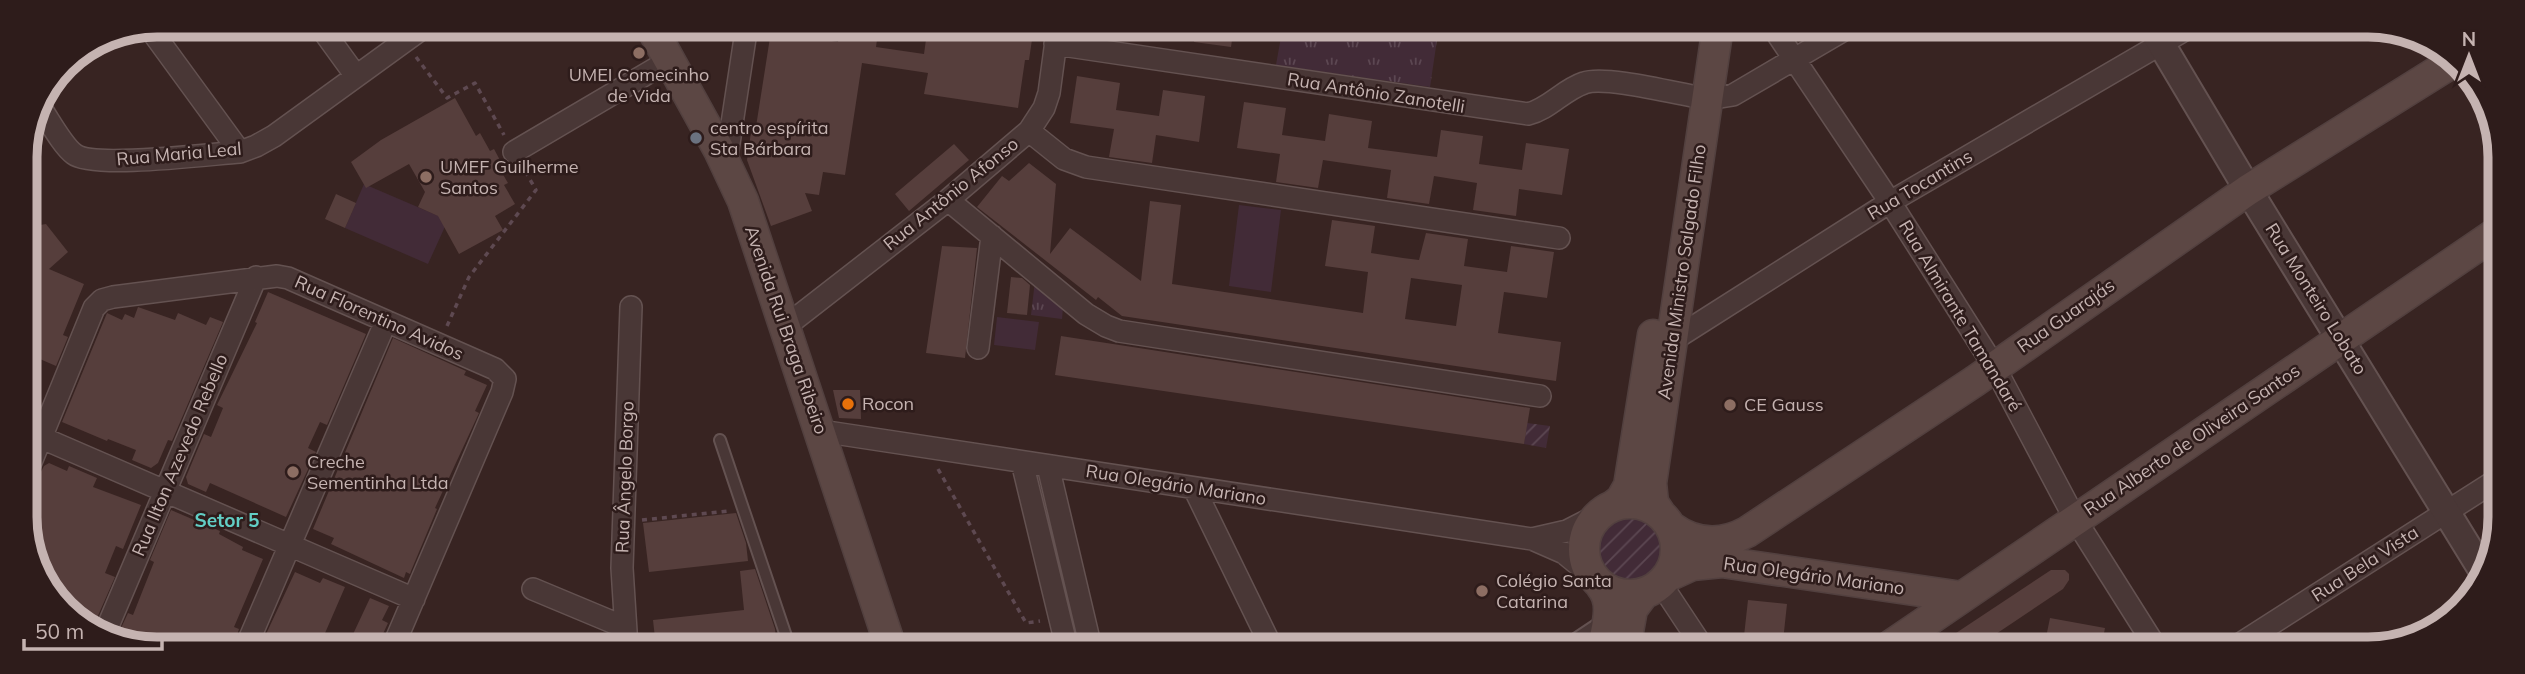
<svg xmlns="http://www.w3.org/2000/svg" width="2525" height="674" viewBox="0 0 2525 674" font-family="Mulish,sans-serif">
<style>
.grass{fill:url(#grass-tufts)}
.garden{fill:url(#garden-furrows)}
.pitch{fill:#422b37}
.building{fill:#563e3c;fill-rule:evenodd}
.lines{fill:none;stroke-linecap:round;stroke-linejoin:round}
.service-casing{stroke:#645251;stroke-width:14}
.minor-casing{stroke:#645251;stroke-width:24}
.tertiary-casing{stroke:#645251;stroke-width:30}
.secondary-casing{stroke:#52403f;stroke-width:33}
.path{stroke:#5e4951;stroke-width:3.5;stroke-dasharray:5 5;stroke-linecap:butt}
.service{stroke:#493736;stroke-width:10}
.minor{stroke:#493736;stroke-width:21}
.tertiary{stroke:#493736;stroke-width:26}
.secondary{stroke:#5c4744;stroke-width:30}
.education-dot{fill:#8d6e63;stroke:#2e1c1b;stroke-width:2.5}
.worship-dot{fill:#6b7280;stroke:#2e1c1b;stroke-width:2.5}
.food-dot{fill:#e8710a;stroke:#2e1c1b;stroke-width:2.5}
.labels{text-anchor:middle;stroke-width:5;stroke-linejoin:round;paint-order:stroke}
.poi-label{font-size:18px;fill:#c5b3b1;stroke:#2e1c1b;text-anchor:start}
.street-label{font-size:18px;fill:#c5b3b1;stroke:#2e1c1b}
.neighbourhood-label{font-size:19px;font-weight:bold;fill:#62cec5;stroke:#2e1c1b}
.rim{fill:none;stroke:#c5b3b1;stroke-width:9}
</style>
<defs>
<pattern id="grass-tufts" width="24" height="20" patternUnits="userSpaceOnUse" patternTransform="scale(1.75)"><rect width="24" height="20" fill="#422b37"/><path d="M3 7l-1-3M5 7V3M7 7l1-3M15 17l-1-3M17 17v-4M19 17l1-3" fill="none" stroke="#5c4752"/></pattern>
<pattern id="garden-furrows" width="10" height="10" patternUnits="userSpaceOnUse" patternTransform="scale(1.75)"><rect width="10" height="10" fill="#422b37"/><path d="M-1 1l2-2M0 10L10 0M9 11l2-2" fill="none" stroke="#5c4752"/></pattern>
</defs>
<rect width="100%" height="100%" fill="#382422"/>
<path class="grass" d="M1283 26H1439L1430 87 1276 65Z
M1035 281 1063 307 1062 319 1031 315Z"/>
<path class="garden" d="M1527 423 1550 426 1546 448 1524 444Z
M1628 510 1646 513C1661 533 1679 545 1662 569 1627 617 1566 559 1599 525 1605 518 1619 514 1628 510Z
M1049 512 1082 648H1076L1043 513Z"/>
<path class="pitch" d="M364 184 448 220 428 264 345 228Z
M1239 205 1281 210 1271 292 1229 286Z
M997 317 1039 322 1035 350 994 345Z"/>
<path class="building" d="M840 25H879L876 47 924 54 928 25 1034 26 1029 60H1025L1018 108 924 94 928 73 862 63 845 175 823 172 819 195 805 193 812 211 771 226 747 160 751 132 755 133 771 31 838 42Z
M1196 26H1234L1231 47 1194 42Z
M1077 76 1120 83 1116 110 1159 116 1163 90 1205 96 1199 142 1156 135 1152 163 1109 157 1114 129 1070 123Z
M455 98 476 136 480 133 490 151 494 149 502 164 498 166 508 183 504 185 515 204 495 216 503 230 459 254 438 216 418 207 425 192 409 164 366 188 351 162 381 140Z
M1244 102 1286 108 1282 135 1325 141 1329 114 1372 121 1368 148 1437 157 1441 130 1483 136 1479 164 1522 170 1526 143 1569 149 1562 195 1519 189 1516 216 1473 210 1477 183 1434 176 1429 204 1387 198 1391 170 1323 160 1318 188 1276 182 1280 154 1237 148Z
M954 144 969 160 909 211 895 194Z
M1029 163 1056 184 1050 254 1070 228 1141 281 1150 201 1181 205 1172 284 1363 313 1368 272 1325 266 1332 220 1375 226 1371 253 1403 258 1419 260 1426 233 1468 239 1464 266 1507 272 1511 246 1554 252 1547 298 1504 292 1498 333 1561 342 1556 381 1122 316 1098 297 1096 300 977 207 1002 176 1009 181ZM1411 278 1462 285 1456 326 1405 319Z
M336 194 356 203 345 228 325 219Z
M39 221 40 225 46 224 68 252 49 269 84 284 63 335 68 337 56 366 26 353 25 223Z
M942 246 977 248 965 358 926 353Z
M1011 277 1022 278 1030 285 1027 315 1007 313Z
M268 292 366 334 327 425 320 422 308 448 316 452 286 517 210 483 206 492 188 484 186 477 204 434 211 437 223 408 217 405 257 323 255 322Z
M138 307 175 320 178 313 206 325 210 317 223 322 172 441 168 440 158 463 151 468 132 460 136 450 108 439 107 441 62 422 107 313 122 320 125 314 134 318Z
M1061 336 1530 408 1524 444 1055 375Z
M393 338 466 371 464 375 487 385 475 411 479 413 435 508 437 509 411 571 410 574 406 572 404 578 331 544 334 538 313 529Z
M833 390H860L861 419 839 418Z
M49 463 67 471 69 466 97 478 93 487 141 505 123 549 116 546 105 573 115 577 93 627 63 610 27 543V498L44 466Z
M171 510 220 531 219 534 243 547 242 550 263 559 234 627 239 629 233 647H131L116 639 128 613 133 615 154 562 150 560Z
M736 513 746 543 748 561 649 572 643 523Z
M755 569 775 629 777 648 656 647 653 620 744 610 740 571Z
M2051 570H2065L2069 574V580L2063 589 1987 640 1993 649H1967L1956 633Z
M295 572 320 583 323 578 345 587 319 647H260Z
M370 598 389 606 382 620 388 623 377 647H347Z
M1748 600 1787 604 1783 641 1744 636Z
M2050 618 2105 628 2101 649 2044 647Z"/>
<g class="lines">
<defs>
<path id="service" d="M720 440 790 648"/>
<path id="minor" d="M319 25 356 76
M148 26 240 152
M1772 26 1890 202 1994 366 2075 519 2157 649
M1055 44 1528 114C1549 109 1563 90 1584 83 1606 75 1681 95 1708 99L1733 95 1851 26
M42 110C50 122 63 146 74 154 93 169 210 154 240 152L256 146 274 136 427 25
M1029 131 1064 159 1086 167 1559 238
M514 152 670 60
M726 163 747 25
M948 200 1086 314 1106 326 1119 331 1540 396
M786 326 948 200 1029 131 1044 108 1049 93 1058 26
M1664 341 1673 340 1890 202 2190 27
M978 348 992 236
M26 431 414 599
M821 431 1532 539 1564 553 1591 575
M1022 462 1067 648
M1048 466 1091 648
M27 472 94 308 102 300 113 297 277 276 288 278 495 369 505 379 502 392 393 647
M1194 488 1272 648
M1532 539 1567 531 1600 514
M1661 584 1704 649
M533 589 624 627
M105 633 256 277
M246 647 386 321
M627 647 622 568 631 307
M2232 649 2498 479"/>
<path id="tertiary" d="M2151 27 2244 183 2482 570
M1576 648 1606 628"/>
<path id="secondary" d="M650 25 719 150 743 201 891 648
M1584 549a46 46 0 1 1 92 0a46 46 0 1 1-92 0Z
M1613 506 1621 500 1629 486 1653 335
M1661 515 1653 503 1651 483 1718 26
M1671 527C1694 544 1721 546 1747 532L1975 381 2248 190 2456 60
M1668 576 1692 565 1722 562 1962 597
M1601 586C1616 603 1606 628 1603 648
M1625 648 1632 609 1644 593
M1886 649 2498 232"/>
</defs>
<use href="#service" class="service-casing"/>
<use href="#minor" class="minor-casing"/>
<use href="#tertiary" class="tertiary-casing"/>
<use href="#secondary" class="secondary-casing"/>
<path class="path" d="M416 57 447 98 475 83 504 135
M447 326 469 277 536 190 524 169
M938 469 1026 623 1040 621
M642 520 728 511"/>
<use href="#service" class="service"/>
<use href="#minor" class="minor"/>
<use href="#tertiary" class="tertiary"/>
<use href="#secondary" class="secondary"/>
</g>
<g class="education-dot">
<circle cx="639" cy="53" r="7"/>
<circle cx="426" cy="177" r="7"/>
<circle cx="1730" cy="405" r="7"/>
<circle cx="293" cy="472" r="7"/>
<circle cx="1482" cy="591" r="7"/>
</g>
<circle class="worship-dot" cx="696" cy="138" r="7"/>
<circle class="food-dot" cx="848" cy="404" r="7"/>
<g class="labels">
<g class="poi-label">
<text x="639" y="81" text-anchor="middle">UMEI Comecinho<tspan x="639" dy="21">de Vida</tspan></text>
<text x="710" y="134">centro espírita<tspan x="710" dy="21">Sta Bárbara</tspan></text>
<text x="440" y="173">UMEF Guilherme<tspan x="440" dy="21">Santos</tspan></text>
<text x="862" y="410">Rocon</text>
<text x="1744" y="411">CE Gauss</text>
<text x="307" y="468">Creche<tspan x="307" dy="21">Sementinha Ltda</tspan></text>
<text x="1496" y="587">Colégio Santa<tspan x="1496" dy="21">Catarina</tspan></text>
</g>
<g class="street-label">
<text transform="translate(1376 93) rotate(9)" y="6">Rua Antônio Zanotelli</text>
<text transform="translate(179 154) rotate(-5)" y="6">Rua Maria Leal</text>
<text transform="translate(1920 185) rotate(-31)" y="6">Rua Tocantins</text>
<text transform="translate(951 194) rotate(-39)" y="6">Rua Antônio Afonso</text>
<text transform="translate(1682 272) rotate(-82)" y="6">Avenida Ministro Salgado Filho</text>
<text transform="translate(2316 299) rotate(58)" y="6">Rua Monteiro Lobato</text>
<text transform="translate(1960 316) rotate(59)" y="6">Rua Almirante Tamandaré</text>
<text transform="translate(2066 316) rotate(-35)" y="6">Rua Guarajás</text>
<text transform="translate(379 318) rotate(24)" y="6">Rua Florentino Avidos</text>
<text transform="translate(786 330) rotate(71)" y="6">Avenida Rui Braga Ribeiro</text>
<text transform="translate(2192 440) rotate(-34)" y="6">Rua Alberto de Oliveira Santos</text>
<text transform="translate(180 455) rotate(-67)" y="6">Rua Ilton Azevedo Rebello</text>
<text transform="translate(625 477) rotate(-88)" y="6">Rua Ângelo Borgo</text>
<text transform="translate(1176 485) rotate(9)" y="6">Rua Olegário Mariano</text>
<text transform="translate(2365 564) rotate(-33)" y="6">Rua Bela Vista</text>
<text transform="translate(1814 576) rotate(8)" y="6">Rua Olegário Mariano</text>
</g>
<g class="neighbourhood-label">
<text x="227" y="527">Setor 5</text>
</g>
</g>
<path d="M0 0H2525V674H0ZM157 37H2368A120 120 0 0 1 2488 157V517A120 120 0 0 1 2368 637H157A120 120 0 0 1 37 517V157A120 120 0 0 1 157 37Z" fill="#2e1c1b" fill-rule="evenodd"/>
<path class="rim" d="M157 37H2368A120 120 0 0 1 2488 157V517A120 120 0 0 1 2368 637H157A120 120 0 0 1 37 517V157A120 120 0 0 1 157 37Z"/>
<g transform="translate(2469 56)" stroke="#2e1c1b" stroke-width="5" paint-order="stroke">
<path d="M0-5L12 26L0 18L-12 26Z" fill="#c5b3b1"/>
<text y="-10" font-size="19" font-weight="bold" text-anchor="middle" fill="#c5b3b1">N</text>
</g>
<path d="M24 639v10h138v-10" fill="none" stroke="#c5b3b1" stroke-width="3.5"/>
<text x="35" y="639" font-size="21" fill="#c5b3b1" stroke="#2e1c1b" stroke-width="5" paint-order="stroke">50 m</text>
</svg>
